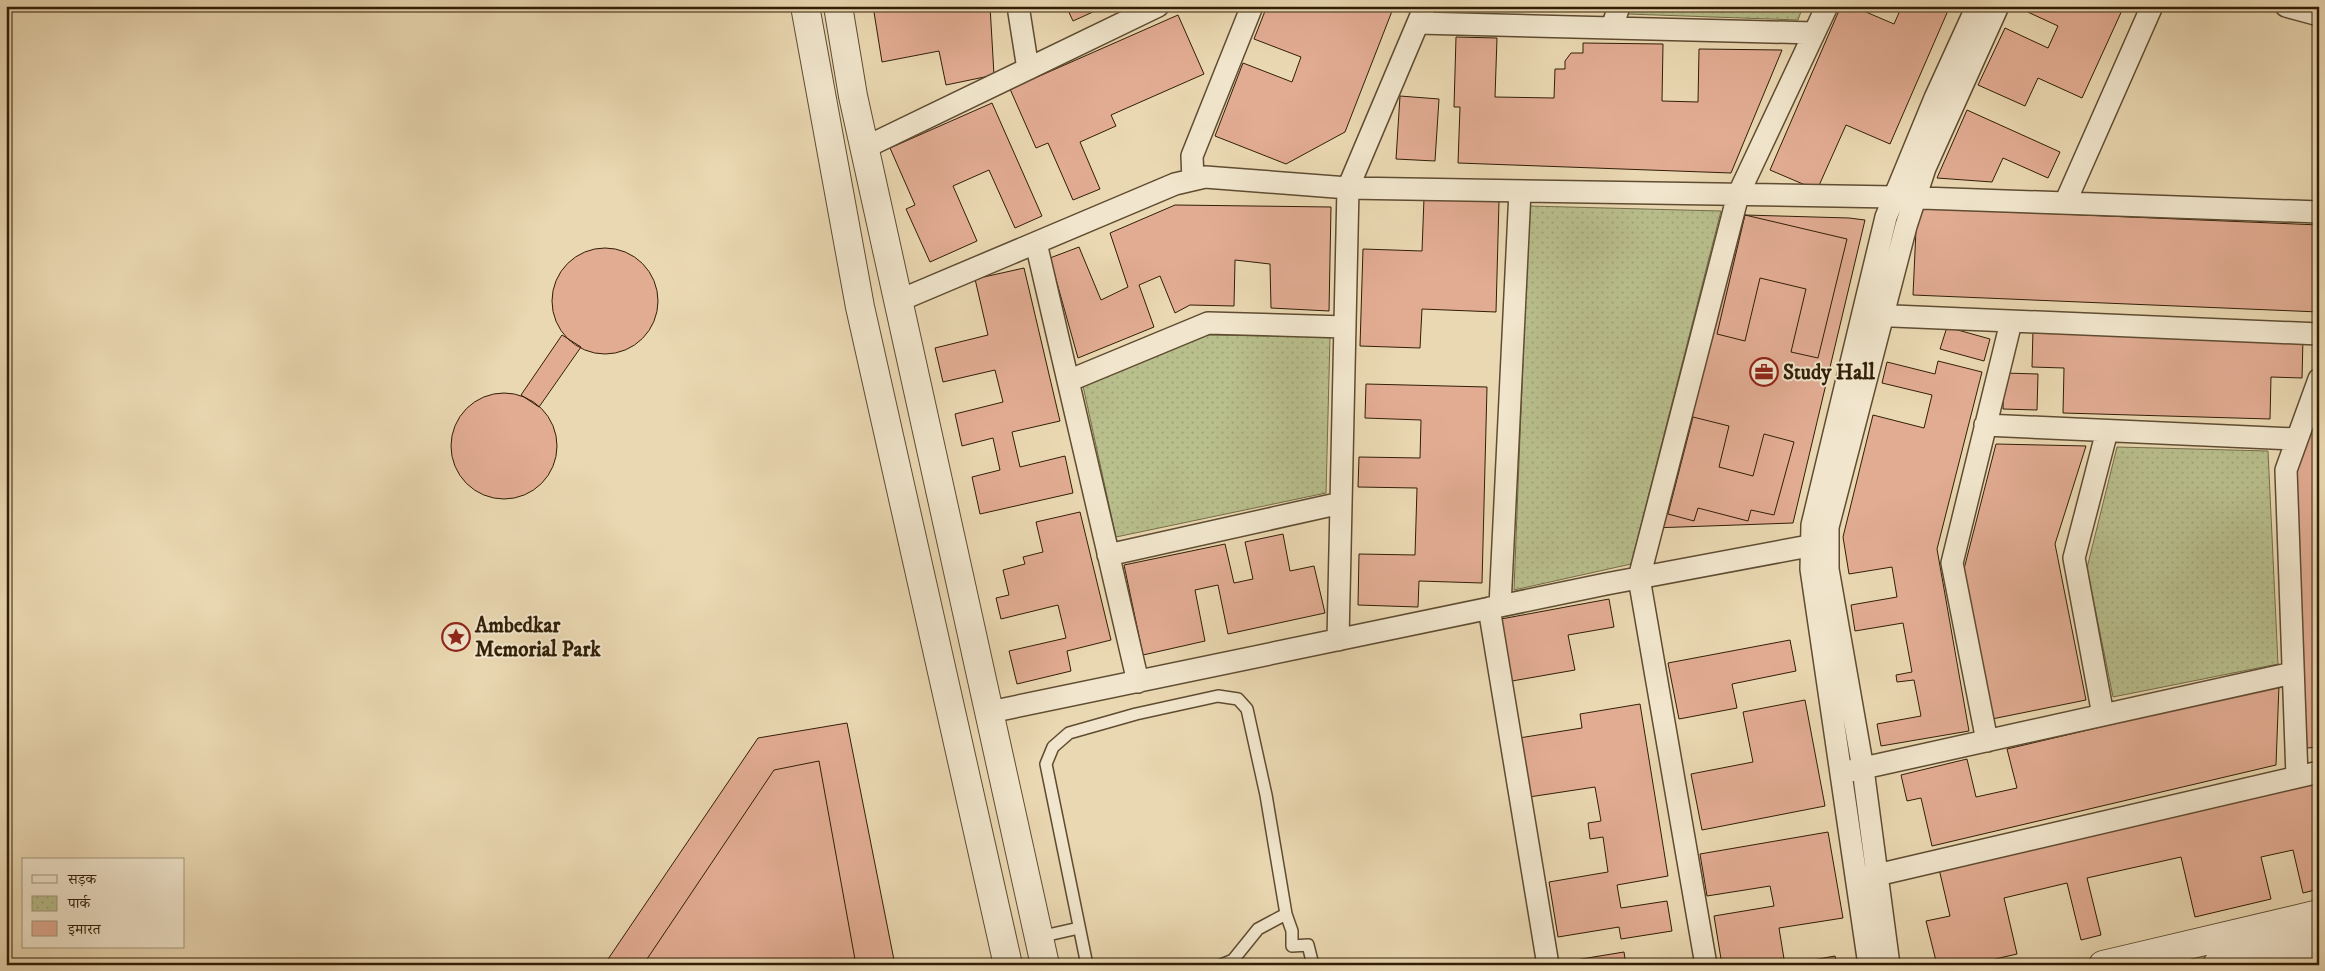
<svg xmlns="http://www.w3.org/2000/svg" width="2325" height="971" viewBox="0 0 2325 971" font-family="'IM FELL DW Pica','Noto Serif Devanagari',serif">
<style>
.park{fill:url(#park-dots);stroke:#746e49}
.building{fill:#e2ac93;stroke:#311e06}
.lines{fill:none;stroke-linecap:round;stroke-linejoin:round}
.service-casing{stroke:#5f4c31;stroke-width:14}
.minor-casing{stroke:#5f4c31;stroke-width:24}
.tertiary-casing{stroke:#5f4c31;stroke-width:30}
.service{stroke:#f1e6cd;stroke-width:11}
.minor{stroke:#f1e6cd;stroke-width:21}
.tertiary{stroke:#f1e6cd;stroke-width:28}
.labels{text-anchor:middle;stroke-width:4;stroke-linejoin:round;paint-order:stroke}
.poi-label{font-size:21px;font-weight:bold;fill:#311e06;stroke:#f1e6cd;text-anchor:start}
</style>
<defs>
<pattern id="park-dots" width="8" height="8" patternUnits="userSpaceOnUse" patternTransform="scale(1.25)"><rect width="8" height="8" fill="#b8be8c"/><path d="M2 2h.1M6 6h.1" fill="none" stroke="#9fa377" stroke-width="1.8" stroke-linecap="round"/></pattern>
</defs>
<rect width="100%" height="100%" fill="#ead8b2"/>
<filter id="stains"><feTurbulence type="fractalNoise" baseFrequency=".004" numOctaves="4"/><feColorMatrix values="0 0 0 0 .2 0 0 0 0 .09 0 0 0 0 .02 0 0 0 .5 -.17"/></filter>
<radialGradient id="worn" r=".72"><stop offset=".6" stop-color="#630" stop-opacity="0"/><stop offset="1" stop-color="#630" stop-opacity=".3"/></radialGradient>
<path class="park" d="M1631 6H1803L1798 20 1628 14Z
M1529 206 1721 211 1631 564 1514 590Z
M1204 335 1330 337 1326 493 1116 537 1083 386Z
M2117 447 2268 451 2278 664 2113 697 2087 568Z"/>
<path class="building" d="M873 6H990L994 75 946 85 939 51 882 62Z
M1066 6H1106L1073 21Z
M1267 6H1394L1345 132 1286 164 1215 136 1243 63 1292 82 1301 57 1254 39Z
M1841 6H1852L1894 24 1902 6H1950L1890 144 1846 125 1817 190 1770 170Z
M2020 6H2124L2082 98 2038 78 2025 106 1978 85 2005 28 2048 48 2058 26 2019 8Z
M1178 15 1204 74 1111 115 1116 126 1080 142 1100 189 1073 200 1048 143 1036 148 1010 89Z
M1456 37 1497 38 1495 97 1554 98 1555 69H1565V61L1571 53H1583V43L1663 44 1662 101 1698 102 1699 49 1782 50 1731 173 1458 163 1460 107H1454Z
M1400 96 1439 99 1435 161 1396 159Z
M992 103 1042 216 1015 228 989 170 953 186 977 241 930 262 906 209 915 205 890 148Z
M1967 110 2060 152 2048 178 2003 158 1992 182 1937 178Z
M1424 198 1499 201 1496 312 1422 309 1420 348 1360 346 1363 249 1422 251Z
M1175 205 1331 207 1329 311 1271 308 1270 264 1235 260 1234 306 1190 305 1175 313 1160 276 1139 285 1154 327 1078 358 1050 258 1079 247 1101 300 1128 287 1110 233Z
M1917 208 2319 225V312L1913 295Z
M1745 215 1847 239 1818 358 1791 352 1806 289 1760 278 1745 341 1717 334Z
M1745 215 1849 218 1865 220 1793 523 1652 528Z
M552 301a53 53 0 1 1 106 0a53 53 0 1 1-106 0Z
M1024 268 1060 421 1012 432 1020 467 1065 456 1073 493 980 514 972 477 1000 470 993 438 962 446 955 414 1003 402 995 370 943 382 935 348 988 335 975 279Z
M1947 327 1990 339 1984 361 1940 349Z
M2033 329 2303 338 2302 378 2271 377 2270 419 2063 413 2064 368 2032 367Z
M562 335 581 347 539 407 521 395Z
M1938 361 1982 372 1937 549 1969 731 1881 746 1877 724 1921 716 1914 680 1897 682 1896 675 1912 672 1903 623 1855 631 1851 605 1897 597 1892 567 1849 574 1843 537 1873 415 1924 428 1932 395 1882 383 1887 362 1935 374Z
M2004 373 2038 374 2037 410 2003 409Z
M1366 384 1487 387 1482 583 1419 581 1418 607 1358 605 1359 554 1415 555 1417 488 1358 487 1359 457 1420 458 1421 420 1365 418Z
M451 446a53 53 0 1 1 106 0a53 53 0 1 1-106 0Z
M2319 406V747L2307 748 2295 477Z
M1693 417 1729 426 1719 467 1753 476 1764 434 1794 442 1774 515 1751 510 1748 521 1698 508 1694 521 1668 514Z
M1996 444 2086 446 2055 544 2086 700 1992 719 1964 569Z
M1080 512 1111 640 1067 651 1071 671 1017 684 1009 651 1066 638 1058 605 1001 619 996 598 1009 595 1003 570 1025 564 1023 557 1043 552 1036 522Z
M1283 534 1290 571 1314 566 1325 613 1228 634 1218 585 1195 590 1205 641 1143 655 1124 565 1225 544 1234 583 1253 579 1245 542Z
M1609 599 1614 627 1568 635 1575 670 1512 681 1501 619Z
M1790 640 1796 671 1732 684 1737 708 1679 719 1668 663Z
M2279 685 2276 765 1932 846 1921 798 1907 801 1901 775 1967 759 1976 797 2017 788 2007 749Z
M1805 700 1825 806 1702 830 1691 774 1753 762 1743 712Z
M1640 704 1668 876 1617 885 1621 908 1667 901 1672 931 1621 939 1619 927 1558 937 1549 882 1608 872 1603 837 1590 839 1588 823 1601 821 1595 787 1529 797 1519 738 1582 728 1580 714Z
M847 723 895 965H604L758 738Z
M819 761 856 965H643L774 770Z
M2319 781V889L2303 893 2293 850 2261 857 2271 899 2195 917 2181 857 2087 878 2101 935 2081 940 2067 883 2004 898 2017 954 1969 965H1937L1926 921 1950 916 1939 869Z
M1828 832 1843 918 1779 928 1785 965 1835 956 1837 965H1722L1714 916 1774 906 1770 886 1707 896 1700 854Z
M1624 952 1626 965H1570L1569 961Z"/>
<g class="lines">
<defs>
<path id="service" d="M1039 937 1079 928
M1087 965 1046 764 1053 747 1069 733 1136 714 1218 696 1238 699 1247 709 1266 795 1286 914 1292 931V946L1308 945 1313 965
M1221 965 1233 960 1258 929 1286 914"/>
<path id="minor" d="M1018 6 1028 69
M2286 6 2319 15
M1418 23 1814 33
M1612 28 1619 6
M864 148 1158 6
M1193 180 1192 156 1252 6
M2065 203 2152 6
M1036 243 1138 682
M898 301 1175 184 1205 177 1348 188 1894 197 2319 212
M1870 315 2319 334
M1068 381 1208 323 1345 327
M1985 425 2296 439
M1108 555 1341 503
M1500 606 1520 191
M1489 608 1548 965
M1338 640 1348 188 1425 6
M990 712 1606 584 1825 543
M2103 715 2074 558 2107 431
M1987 741 1952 563 2011 322
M1850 771 2293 673
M2297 777 2286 470 2319 379
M1864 878 2319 772
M2293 931 2303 965
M1706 965 1639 578 1738 195 1827 6
M1869 965 1811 569 1812 525 1886 217 1935 98 1977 6
M1889 965 1863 769 1828 569V527L1906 226 1925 168 1998 6"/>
<path id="tertiary" d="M805 6 860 307 1008 965
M838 6 853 96 1045 965
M2103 965 2319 914
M2217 965 2319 941"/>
</defs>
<use href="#service" class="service-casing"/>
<use href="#minor" class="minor-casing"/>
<use href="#tertiary" class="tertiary-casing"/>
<use href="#service" class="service"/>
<use href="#minor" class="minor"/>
<use href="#tertiary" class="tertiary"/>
</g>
<defs>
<symbol id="office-ring" viewBox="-11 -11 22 22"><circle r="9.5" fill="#f1e6cd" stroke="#8f2418" stroke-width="1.5"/><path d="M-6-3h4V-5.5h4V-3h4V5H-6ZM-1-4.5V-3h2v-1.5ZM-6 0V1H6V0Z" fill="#8f2418"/></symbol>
<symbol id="sight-ring" viewBox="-11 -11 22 22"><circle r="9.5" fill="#f1e6cd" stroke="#8f2418" stroke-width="1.5"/><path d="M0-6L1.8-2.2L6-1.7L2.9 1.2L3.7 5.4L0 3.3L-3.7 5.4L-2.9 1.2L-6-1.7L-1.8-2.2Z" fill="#8f2418"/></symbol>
</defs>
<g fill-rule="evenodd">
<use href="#office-ring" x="1748" y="356" width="32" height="32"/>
<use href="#sight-ring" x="440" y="621" width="32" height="32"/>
</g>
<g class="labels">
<g class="poi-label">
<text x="1783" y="379">Study Hall</text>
<text x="475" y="632">Ambedkar<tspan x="475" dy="24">Memorial Park</tspan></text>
</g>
</g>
<rect width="2325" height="971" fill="none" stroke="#ead8b2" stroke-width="25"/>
<rect x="8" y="8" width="2310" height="956" fill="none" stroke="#311e06" stroke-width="2.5"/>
<rect x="12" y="12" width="2300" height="946" fill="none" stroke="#311e06"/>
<rect x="22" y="858" width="162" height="90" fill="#f1e6cd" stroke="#a4967d"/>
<rect x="32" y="875" width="25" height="8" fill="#f1e6cd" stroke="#a4967d"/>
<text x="68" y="884" font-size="15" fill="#311e06">सड़क</text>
<rect x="32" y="896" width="25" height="15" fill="url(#park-dots)" stroke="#a4967d"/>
<text x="68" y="908" font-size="15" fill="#311e06">पार्क</text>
<rect x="32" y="921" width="25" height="15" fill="#e2ac93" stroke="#a4967d"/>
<text x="68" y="934" font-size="15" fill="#311e06">इमारत</text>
<rect width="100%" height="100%" filter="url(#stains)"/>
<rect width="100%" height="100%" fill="url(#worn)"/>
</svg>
